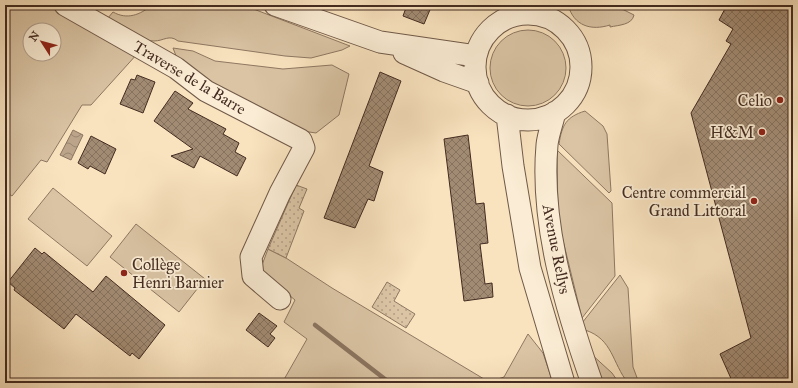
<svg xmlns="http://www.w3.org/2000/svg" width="798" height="388" viewBox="0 0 798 388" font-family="'IM FELL Great Primer',serif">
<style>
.green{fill:#dac4a4;stroke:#8e7862;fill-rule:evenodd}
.garden{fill:url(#garden-dots);stroke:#8e7862}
.water{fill:url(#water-waves);stroke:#8b745f}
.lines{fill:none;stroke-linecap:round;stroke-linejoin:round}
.stream{stroke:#8b745f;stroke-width:4.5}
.building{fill:url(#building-cross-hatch);stroke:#432b20}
.minor-casing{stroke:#705948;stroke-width:23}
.minor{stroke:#fbedd5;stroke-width:21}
.poi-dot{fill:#8f2418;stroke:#fbedd5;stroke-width:1.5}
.labels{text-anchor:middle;stroke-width:3.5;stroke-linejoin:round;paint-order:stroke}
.street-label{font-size:16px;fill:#432b20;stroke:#fbedd5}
.poi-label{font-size:16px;fill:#432b20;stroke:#fbedd5;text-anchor:end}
</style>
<defs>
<pattern id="garden-dots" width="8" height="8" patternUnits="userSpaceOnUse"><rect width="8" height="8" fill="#dac4a4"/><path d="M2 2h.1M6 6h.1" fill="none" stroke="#b29f85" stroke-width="1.8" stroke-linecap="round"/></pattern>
<pattern id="water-waves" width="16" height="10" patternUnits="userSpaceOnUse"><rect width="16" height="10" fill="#bba489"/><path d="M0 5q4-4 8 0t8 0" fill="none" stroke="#9a8670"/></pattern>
<pattern id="building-cross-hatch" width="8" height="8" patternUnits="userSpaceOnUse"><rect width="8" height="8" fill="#a28b73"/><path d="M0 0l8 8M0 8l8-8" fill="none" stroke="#86725e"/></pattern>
</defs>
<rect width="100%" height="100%" fill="#f9e3bf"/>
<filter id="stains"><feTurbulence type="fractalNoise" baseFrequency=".005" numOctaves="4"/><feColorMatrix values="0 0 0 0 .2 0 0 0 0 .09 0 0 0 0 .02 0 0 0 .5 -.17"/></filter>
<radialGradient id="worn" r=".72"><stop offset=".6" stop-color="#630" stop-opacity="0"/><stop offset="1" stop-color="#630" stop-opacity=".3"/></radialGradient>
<path class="green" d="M5 5H55L138 53 91 105H82L47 162 41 160 12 196 9 194 5 201ZM30 30H54V54H30Z
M152 5H243L350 46 342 50 311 58 285 56 178 41C169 34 164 41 154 41 136 41 122 29 107 19L113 12C127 20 140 15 152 5Z
M568 5H614L634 15C632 25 619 25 610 27V25C591 31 574 26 568 5Z
M490 68a38 38 0 1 1 76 0a38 38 0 1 1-76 0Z
M173 48 193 51 215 61 283 69 332 65 349 74 339 115 316 133 296 130 213 89 178 61Z
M585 111 603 126 607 134 611 191 609 193 559 144C562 125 566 117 585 111Z
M557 150 612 203 615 276 582 318 558 220Z
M53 188 112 236 87 266 28 219Z
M136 224 205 279 179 312 110 257Z
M268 249 286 258 332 288 489 382 504 377 528 334 543 353 553 383H282L307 339 284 322 295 300 262 273V265Z
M620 275 628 288 633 367 639 383H628C612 363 613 339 585 330L582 323Z
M589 352 612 373 619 383H602Z"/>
<path class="garden" d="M296 185 307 189 299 208 304 211 286 258 268 249Z
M387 282 400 290 394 301 415 314 406 328 372 307Z"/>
<path class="water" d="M73 130 83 135 71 160 60 155Z"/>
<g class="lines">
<path class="stream" d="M315 325 390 383"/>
</g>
<path class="building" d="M407 5H432L424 24 403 16Z
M727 5H793V383H733L720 354 751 338 691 113 731 44 726 41 733 29 719 20Z
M380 72 401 81 369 166 383 172 374 201 368 199 355 228 324 218Z
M137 75 155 82 143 113 120 104 131 79 135 80Z
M175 91 193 103 188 109 226 129 223 134 239 143 235 152 246 158 237 176 200 156 194 168 171 156 193 149 154 121Z
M468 135 476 204 484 203 488 243 480 244 485 284 492 283 493 297 464 301 444 139Z
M91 136 116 149 105 174 90 166 88 169 78 163Z
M35 248 42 254 44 252 93 292 106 276 165 325 139 359 132 353 130 356 76 314 64 329 14 290 15 288 8 282Z
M259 313 277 326 270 334 275 338 268 347 246 330Z"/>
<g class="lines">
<defs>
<path id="minor" d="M65 5 176 68 206 91 301 140 304 148 280 193 251 257 253 276 280 299
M275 5 380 42 476 56
M475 67a53 53 0 1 1 106 0a53 53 0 1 1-106 0Z
M404 53 444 71 478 83
M555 112C553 122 548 134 547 145 540 224 566 309 592 383
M507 115 513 166 530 268 564 383"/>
</defs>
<use href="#minor" class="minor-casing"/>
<use href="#minor" class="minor"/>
</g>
<g class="poi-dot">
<circle cx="780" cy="100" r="4"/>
<circle cx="762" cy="132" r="4"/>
<circle cx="754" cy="201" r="4"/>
<circle cx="124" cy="273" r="4"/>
</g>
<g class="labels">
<g class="street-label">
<text transform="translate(190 77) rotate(31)" y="6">Traverse de la Barre</text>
<text transform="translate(557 249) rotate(79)" y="6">Avenue Rellys</text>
</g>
<g class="poi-label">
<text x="772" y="106">Celio</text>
<text x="754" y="138">H&amp;M</text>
<text x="746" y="198">Centre commercial<tspan x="746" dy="18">Grand Littoral</tspan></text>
<text x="132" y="270" text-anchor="start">Collège<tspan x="132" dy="18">Henri Barnier</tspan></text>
</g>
</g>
<rect width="798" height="388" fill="none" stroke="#f9e3bf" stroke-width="20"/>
<rect x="6" y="6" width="786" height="376" fill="none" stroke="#432b20" stroke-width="2"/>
<rect x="10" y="10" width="778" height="368" fill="none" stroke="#432b20"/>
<g transform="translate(42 42) rotate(306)"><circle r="19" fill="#fbedd5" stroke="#b19f8d"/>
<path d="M0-3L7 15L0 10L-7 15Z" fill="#8f2418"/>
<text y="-6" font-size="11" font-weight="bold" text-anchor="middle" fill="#432b20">N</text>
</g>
<rect width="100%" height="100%" filter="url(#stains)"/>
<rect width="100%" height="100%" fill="url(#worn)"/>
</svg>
